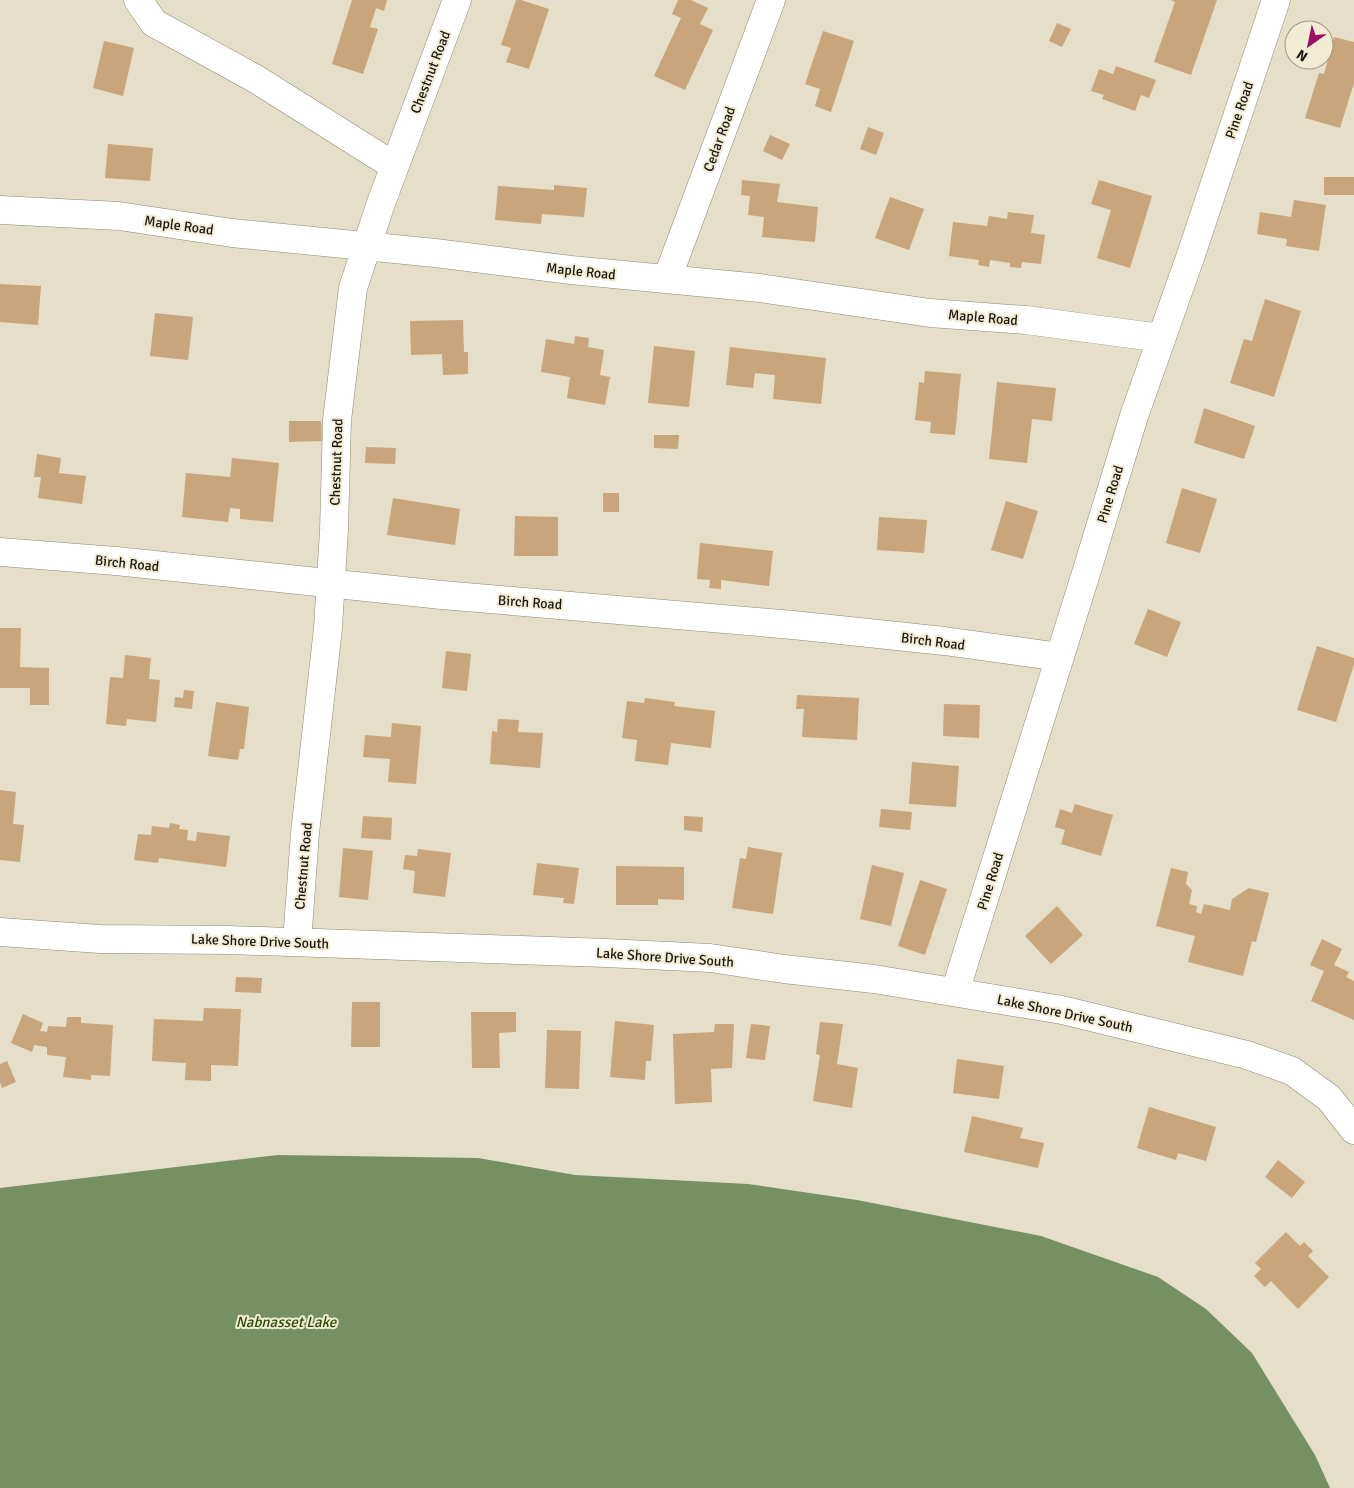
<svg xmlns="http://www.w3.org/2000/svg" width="1354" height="1488" viewBox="0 0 1354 1488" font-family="Signika,sans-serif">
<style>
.water{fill:#759063}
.building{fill:#c8a57a}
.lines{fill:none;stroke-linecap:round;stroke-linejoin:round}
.minor-casing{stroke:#8e8873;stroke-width:29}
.minor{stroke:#fff;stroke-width:28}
.labels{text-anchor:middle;stroke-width:4;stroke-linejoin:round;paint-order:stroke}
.street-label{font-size:14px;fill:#18160e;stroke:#f3ecd5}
.water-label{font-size:15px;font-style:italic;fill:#2a4c07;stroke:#f3ecd5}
</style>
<rect width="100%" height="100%" fill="#e5dec8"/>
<path class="water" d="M278 1155 478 1158 575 1175 748 1184 857 1200 1041 1236 1158 1277 1206 1309 1252 1353 1315 1455 1330 1488H0V1188Z"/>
<path class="building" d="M352 0H387L384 11 376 8 370 27 378 29 363 74 332 64Z
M516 0H521L549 9 529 69 506 62 511 48 501 45Z
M678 0H691L708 8 700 24 713 30 685 90 654 76 681 18 672 14Z
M1171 0H1217L1191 75 1154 62 1175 2Z
M1057 23 1071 29 1062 47 1049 41Z
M823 31 854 41 831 112 815 106 820 89 805 84Z
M1334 37 1354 42V83L1340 128 1305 118 1319 73 1324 74Z
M104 41 134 48 123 96 93 88Z
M1116 66 1156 80 1149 98 1141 95 1135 111 1102 99 1104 95 1091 91 1099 69 1113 74Z
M868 127 884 133 876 155 860 149Z
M770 135 790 144 782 160 763 151Z
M108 144 153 148 150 181 105 178Z
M1324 177H1354V195H1324Z
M742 180 780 184 777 202 818 207 815 242 762 237 764 217 748 215 750 196 741 195Z
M1099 180 1152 196 1130 268 1097 258 1111 210 1091 204Z
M554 185 587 188 584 217 542 214 541 224 495 220 498 186 554 190Z
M890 197 924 209 909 250 875 238Z
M1294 200 1326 205 1319 251 1286 246 1287 239 1257 234 1260 212 1291 217Z
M1008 212 1034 215 1031 233 1045 235 1041 264 1022 262 1021 268 1010 267V263L990 260 989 267 978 265 979 260 949 256 953 222 987 226 989 216 1007 219Z
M0 284 41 286 38 325 0 322Z
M1265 299 1301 311 1274 397 1230 383 1244 339 1252 341Z
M155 313 193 317 188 360 150 356Z
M463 320 464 352H468V374L443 375 442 354 411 355 410 321Z
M575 336 589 338 588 347 604 350 600 375 610 377 605 405 567 398 570 377 541 372 546 339 574 344Z
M654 346 695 351 689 407 648 403Z
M730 347 826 358 821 404 773 399 775 375 755 373 753 388 726 385Z
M925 371 961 374 955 435 930 433 931 422 915 420 919 382 924 383Z
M997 382 1056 388 1052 421 1032 419 1027 463 989 459Z
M1204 408 1255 426 1244 459 1194 443Z
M289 421H321L322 441 289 442Z
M654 435H679L678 449 654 448Z
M366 447 396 448 395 464 365 463Z
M37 454 61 458 59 473 86 476 82 504 38 498 41 477H34Z
M232 458 279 463 273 522 240 519V509L230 508 228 522 182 517 186 473 230 477Z
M1182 488 1217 499 1200 553 1166 543Z
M603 493H619V512H603Z
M393 498 460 509 455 545 387 535Z
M1006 501 1038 511 1023 559 991 550Z
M515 516 558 517V556H514Z
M879 517 927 520 924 553 877 550Z
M700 543 773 551 769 586 721 580V589L709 588 710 580 697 579Z
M1148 609 1181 622 1167 657 1134 644Z
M0 628H21L20 667 49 668V705H30V688H0Z
M1317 646 1354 658V664L1336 722 1297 710Z
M446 651 471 654 467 691 442 688Z
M125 655 151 658 149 679 160 680 156 722 127 719 126 726 106 724 110 677 123 678Z
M184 690 194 691 192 709 174 707 175 697 183 698Z
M797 695 859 698 857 740 802 737 804 709H796Z
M645 698 675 702 674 706 715 711 711 748 671 743 668 765 635 761 637 740 622 738 627 701 644 703Z
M216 702 249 707 244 749H240L238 760 208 756Z
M944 704 980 705 979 738 943 736Z
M498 719 519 720 518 732 543 733 540 768 490 764 492 731 497 732Z
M392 723 421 726 416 784 388 782 390 759 363 757 365 735 391 737Z
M912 762 959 766 956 807 909 804Z
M0 790 16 792 13 824 24 825 20 862 0 860Z
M1075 804 1113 815 1101 856 1061 844 1065 830 1055 827 1060 809 1072 813Z
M881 809 912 812 910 830 879 827Z
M363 816 392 818 391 840 361 838Z
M684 816 703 817 702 832 684 830Z
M170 823 180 825 179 829 188 830 187 840 196 841 197 832 230 836 226 867 159 858 158 863 134 860 138 834 151 835 152 826 169 828Z
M748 847 782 853 773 914 732 908 740 858 746 859Z
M343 848 373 851 368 900 339 897Z
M418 849 451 853 445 897 413 893 415 871 403 869 405 855 417 856Z
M537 863 579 868 574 904 563 903 564 898 533 895Z
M872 865 904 873 891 926 860 919Z
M616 866 684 867V900L658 899V905H616Z
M1171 868 1188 872 1186 884 1192 890 1189 904 1197 906 1196 912 1201 914 1204 904 1230 910 1232 899 1249 888 1269 893 1256 942 1252 941 1243 976 1188 962 1195 936 1156 926Z
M920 880 947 889 925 955 898 946Z
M1057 906 1083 935 1051 964 1025 936Z
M1322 939 1342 949 1334 965 1349 972 1346 977 1354 981V1020L1311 1001 1324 971 1310 965Z
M236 977 262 978 261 993 235 992Z
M352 1002H380V1047H351Z
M204 1008 241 1009 238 1066 211 1065V1081L185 1080 186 1063 152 1061 154 1019 203 1021Z
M471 1012H516V1032L499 1033 500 1068H472Z
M23 1014 43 1023 40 1031 47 1032 48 1026 66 1027 67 1017H81V1023L113 1025 110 1076 91 1075V1080L63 1077 66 1057 47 1055V1047L34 1045 32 1052 11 1043Z
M615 1021 654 1025 651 1061H646L645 1080 610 1077Z
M820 1022 843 1024 837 1064 858 1068 852 1108 813 1101 820 1055 816 1054Z
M715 1024H734L732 1068 711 1069 712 1102 675 1104 673 1034 714 1032Z
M751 1024 770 1026 765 1060 746 1058Z
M547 1030 581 1031 579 1089 545 1088Z
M957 1059 1004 1066 999 1099 953 1093Z
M7 1061 16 1082 2 1088 0 1082V1064Z
M1149 1107 1216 1127 1206 1161 1178 1153 1176 1160 1137 1148Z
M972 1116 1023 1128 1020 1138 1044 1143 1038 1168 964 1152Z
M1278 1160 1305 1182 1292 1198 1265 1177Z
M1286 1232 1300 1246 1304 1242 1313 1251 1308 1256 1329 1277 1298 1309 1271 1281 1265 1287 1254 1276 1261 1269 1255 1263Z"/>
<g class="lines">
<defs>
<path id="minor" d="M138 0 154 23 256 79 394 166
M0 210 119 216 232 233 435 253 571 270 760 288 930 313 1026 320 1161 338
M667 279 771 0
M0 552 116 561 442 595 793 625 944 641 1060 657
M0 932 100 939 229 940 606 953 710 958 784 969 874 979 1062 1010 1247 1055 1292 1071 1329 1098 1354 1130
M297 942 305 833 328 628 334 530 337 420 353 288 381 203 457 0
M955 992 1087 570 1134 416 1192 252 1276 0"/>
</defs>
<use href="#minor" class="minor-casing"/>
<use href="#minor" class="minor"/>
</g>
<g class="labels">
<g class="street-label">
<text transform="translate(430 72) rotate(-69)" y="5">Chestnut Road</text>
<text transform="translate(1239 110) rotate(-71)" y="5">Pine Road</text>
<text transform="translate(719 139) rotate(-70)" y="5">Cedar Road</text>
<text transform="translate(179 225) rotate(8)" y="5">Maple Road</text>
<text transform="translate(581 271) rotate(6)" y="5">Maple Road</text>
<text transform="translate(983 317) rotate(5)" y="5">Maple Road</text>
<text transform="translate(336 462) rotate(-88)" y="5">Chestnut Road</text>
<text transform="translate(1110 494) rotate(-73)" y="5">Pine Road</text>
<text transform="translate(127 563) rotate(6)" y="5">Birch Road</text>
<text transform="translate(530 602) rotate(4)" y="5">Birch Road</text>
<text transform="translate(933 641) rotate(7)" y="5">Birch Road</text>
<text transform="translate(303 866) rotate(-85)" y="5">Chestnut Road</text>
<text transform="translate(990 881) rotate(-73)" y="5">Pine Road</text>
<text transform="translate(260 941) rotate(2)" y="5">Lake Shore Drive South</text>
<text transform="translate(665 957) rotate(4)" y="5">Lake Shore Drive South</text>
<text transform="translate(1065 1013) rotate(12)" y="5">Lake Shore Drive South</text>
</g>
<g class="water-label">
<text x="286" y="1327">Nabnasset Lake</text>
</g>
</g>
<g transform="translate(1309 45) rotate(213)"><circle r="24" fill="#f3ecd5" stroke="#9b9685"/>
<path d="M0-4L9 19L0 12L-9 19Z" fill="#990f63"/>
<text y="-8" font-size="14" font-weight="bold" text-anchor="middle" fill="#18160e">N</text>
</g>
</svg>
